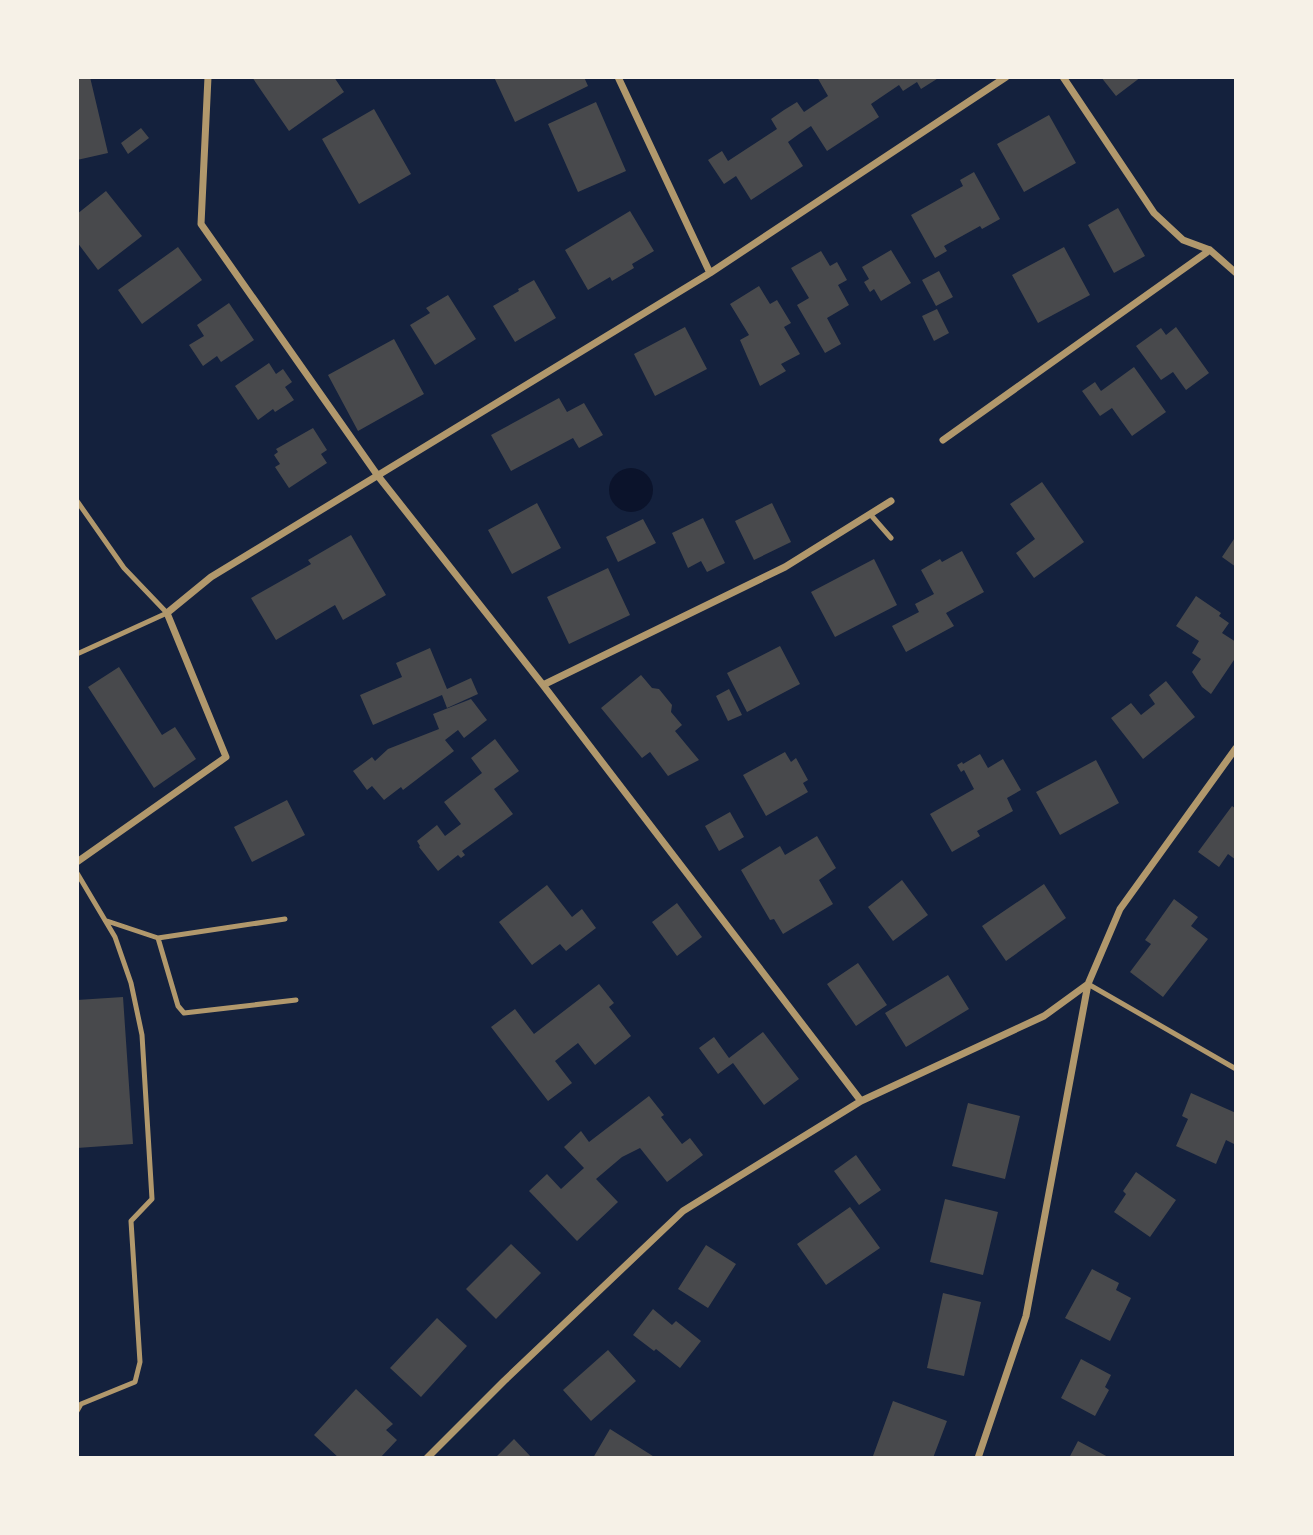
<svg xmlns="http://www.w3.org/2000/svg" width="1313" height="1535" viewBox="0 0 1313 1535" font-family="Poppins,sans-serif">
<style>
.water{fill:#0b132b}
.building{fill:#48494c}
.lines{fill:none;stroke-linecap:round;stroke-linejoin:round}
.service{stroke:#b1986c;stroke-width:5}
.minor{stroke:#b1986c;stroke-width:7}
</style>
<rect width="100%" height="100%" fill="#14213d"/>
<path class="water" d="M609 490a22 22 0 1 1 44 0a22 22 0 1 1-44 0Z"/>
<path class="building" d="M77 77H90L108 153 77 160Z
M252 77H334L344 92 289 131Z
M494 77H584L588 86 515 122Z
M817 77H940L921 89 917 82 903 91 899 85 871 104 879 117 827 151 811 126 799 134 788 142 803 166 751 200 736 176 724 184 708 160 722 151 728 161 777 129 771 119 784 110 797 102 804 112 828 96Z
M1101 77H1141L1116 96Z
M596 102 626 171 578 192 548 124Z
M374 109 411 174 359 204 322 139Z
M1049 115 1076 163 1024 192 997 144Z
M141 128 149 138 128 154 121 143Z
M974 172 1000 219 982 229 980 226 944 246 947 251 935 258 911 215 963 186 960 180Z
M106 191 142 236 98 270 77 242V214Z
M1118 208 1145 256 1114 273 1088 225Z
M630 211 654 251 632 264 634 268 612 281 610 277 588 290 565 250Z
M178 247 202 280 142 324 118 290Z
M1064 247 1090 295 1038 323 1012 275Z
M891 250 911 283 881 301 874 289 870 292 864 282 869 279 862 267Z
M821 251 830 266 837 262 847 280 838 285 849 305 827 318 841 344 825 353 797 305 809 298 791 268Z
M939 271 953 297 936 306 922 280Z
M534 280 556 318 515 342 493 306 519 291 518 289Z
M759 286 770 304 777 300 791 323 784 327 800 354 781 364 786 371 760 386 740 340 749 335 730 304Z
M448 295 476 339 435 365 410 325 430 313 426 308Z
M229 303 254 340 221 362 217 356 203 366 189 345 204 336 197 325Z
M937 309 949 333 934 341 922 316Z
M685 327 707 369 655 396 634 354Z
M1176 327 1209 373 1186 390 1173 372 1161 380 1136 346 1161 328 1166 335Z
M394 339 424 394 358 431 328 375Z
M269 363 276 374 283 369 292 382 285 387 294 400 275 412 273 409 258 420 235 386Z
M1134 367 1166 412 1132 436 1112 408 1100 416 1082 391 1095 382 1101 391Z
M559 398 567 412 584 403 603 435 579 448 573 438 511 471 491 435Z
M313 428 327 450 321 454 327 463 289 488 275 467 280 464 274 455 278 452 276 449Z
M1042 482 1084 542 1034 578 1016 553 1035 539 1010 504Z
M537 503 561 548 512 574 488 530Z
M772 503 791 542 754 560 735 521Z
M703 518 725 563 707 572 701 561 688 568 672 533Z
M643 519 656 543 618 562 606 537Z
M351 535 386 595 343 620 335 605 276 640 251 598 311 564 308 560Z
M1236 536V567L1222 557Z
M962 551 984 592 946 613 954 626 906 652 892 626 919 612 915 604 934 594 921 570 940 559 942 562Z
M874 559 897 605 835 637 811 592Z
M608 568 630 615 569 644 547 597Z
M1196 596 1221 613 1219 616 1229 623 1222 633 1236 642V657L1211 694 1202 687 1192 672 1201 659 1192 653 1199 641 1176 626Z
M780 646 800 684 747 712 727 673Z
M430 648 447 689 471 678 478 694 447 708 442 695 373 725 360 695 402 677 396 663Z
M119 667 162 735 175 727 196 759 154 788 88 687Z
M641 675 652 688 659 689 672 705 671 712 682 725 675 731 699 760 668 776 650 752 642 758 601 708Z
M1166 681 1195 717 1143 759 1111 718 1131 703 1141 715 1155 704 1149 695Z
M729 689 742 715 728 721 716 696Z
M471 699 487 720 464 738 458 730 445 740 454 751 403 790 401 787 384 800 372 786 367 790 353 771 372 757 375 761 388 749 439 729 433 714Z
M495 739 519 771 494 789 513 814 462 851 465 855 461 858 458 855 438 871 419 847 420 846 417 841 437 825 445 836 461 824 444 802 482 773 471 758Z
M785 752 791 762 796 758 808 780 803 783 808 792 766 816 743 775Z
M980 754 988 768 1003 759 1021 790 1007 798 1013 811 977 831 980 836 952 852 930 814 974 789 964 770 961 772 957 765 962 762 963 764Z
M1096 760 1119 803 1060 835 1036 792Z
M287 800 305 835 252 862 234 827Z
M1232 806 1236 809V860L1228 854 1219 867 1198 852Z
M730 812 744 837 719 851 705 826Z
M817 836 836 868 819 880 833 904 783 934 774 919 770 920 741 870 780 846 785 855Z
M902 880 928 915 893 941 868 907Z
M1044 884 1066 918 1006 961 982 926Z
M547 885 572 917 582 909 596 928 566 951 560 944 532 965 499 922Z
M1174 899 1198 917 1191 926 1208 939 1163 997 1130 972 1151 944 1145 940Z
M677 903 702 937 677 956 652 922Z
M858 963 887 1005 856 1026 827 984Z
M948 975 969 1009 906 1047 885 1013Z
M599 984 614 1003 609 1007 631 1036 595 1065 578 1043 555 1061 572 1083 548 1101 491 1027 515 1009 534 1034Z
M123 997 133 1144 77 1148V1000Z
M763 1032 799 1079 764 1105 733 1063 718 1074 699 1048 714 1037 729 1058Z
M1191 1093 1236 1113V1145L1226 1140 1216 1164 1176 1146 1188 1119 1182 1116Z
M649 1096 664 1115 661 1117 682 1144 690 1138 703 1155 667 1182 640 1148 622 1157 596 1179 618 1202 577 1241 529 1191 547 1174 561 1189 584 1168 564 1147 581 1131 589 1142Z
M968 1103 1020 1116 1005 1179 952 1166Z
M856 1155 881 1190 859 1205 834 1171Z
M1136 1172 1176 1200 1150 1237 1114 1212 1126 1194 1123 1191Z
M945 1199 998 1212 983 1275 930 1262Z
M850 1207 880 1248 826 1285 797 1244Z
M511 1244 541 1273 496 1319 466 1289Z
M706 1245 736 1264 708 1308 678 1289Z
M1092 1269 1119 1283 1116 1290 1131 1298 1110 1341 1065 1318Z
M943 1293 981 1302 964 1376 927 1368Z
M653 1309 672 1325 676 1321 701 1341 680 1368 656 1349 654 1351 633 1335Z
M437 1318 467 1346 421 1397 390 1368Z
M608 1350 636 1381 591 1421 563 1390Z
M1081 1359 1111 1375 1105 1387 1109 1390 1095 1416 1061 1398Z
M356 1389 393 1424 386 1430 397 1440 380 1458H339L314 1435Z
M893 1401 947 1421 933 1458H877L873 1456Z
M610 1429 656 1458H593Z
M514 1439 532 1458H495Z
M1078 1441 1110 1458H1069Z"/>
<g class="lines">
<path class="service" d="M77 501 124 568 167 613 77 654
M870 514 891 538
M77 873 115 937 131 983 142 1035 152 1199 131 1221 140 1362 135 1382 81 1404 77 1411
M107 921 158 938 285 919
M158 938 178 1006 184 1013 296 1000
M1088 984 1236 1069"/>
<path class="minor" d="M208 77 201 224 378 476 543 685 861 1101
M618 77 710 273
M1063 77 1154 213 1183 240 1210 250 1236 273
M943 440 1210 250
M543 685 785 567 891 501
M77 862 226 757 167 613 211 577 710 273 1006 77
M427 1458 504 1381 683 1211 861 1101 1044 1016 1088 984
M978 1458 1026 1316 1088 984 1120 909 1236 748"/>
</g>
<rect width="1313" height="1535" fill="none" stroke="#f6f1e7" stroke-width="158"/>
</svg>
